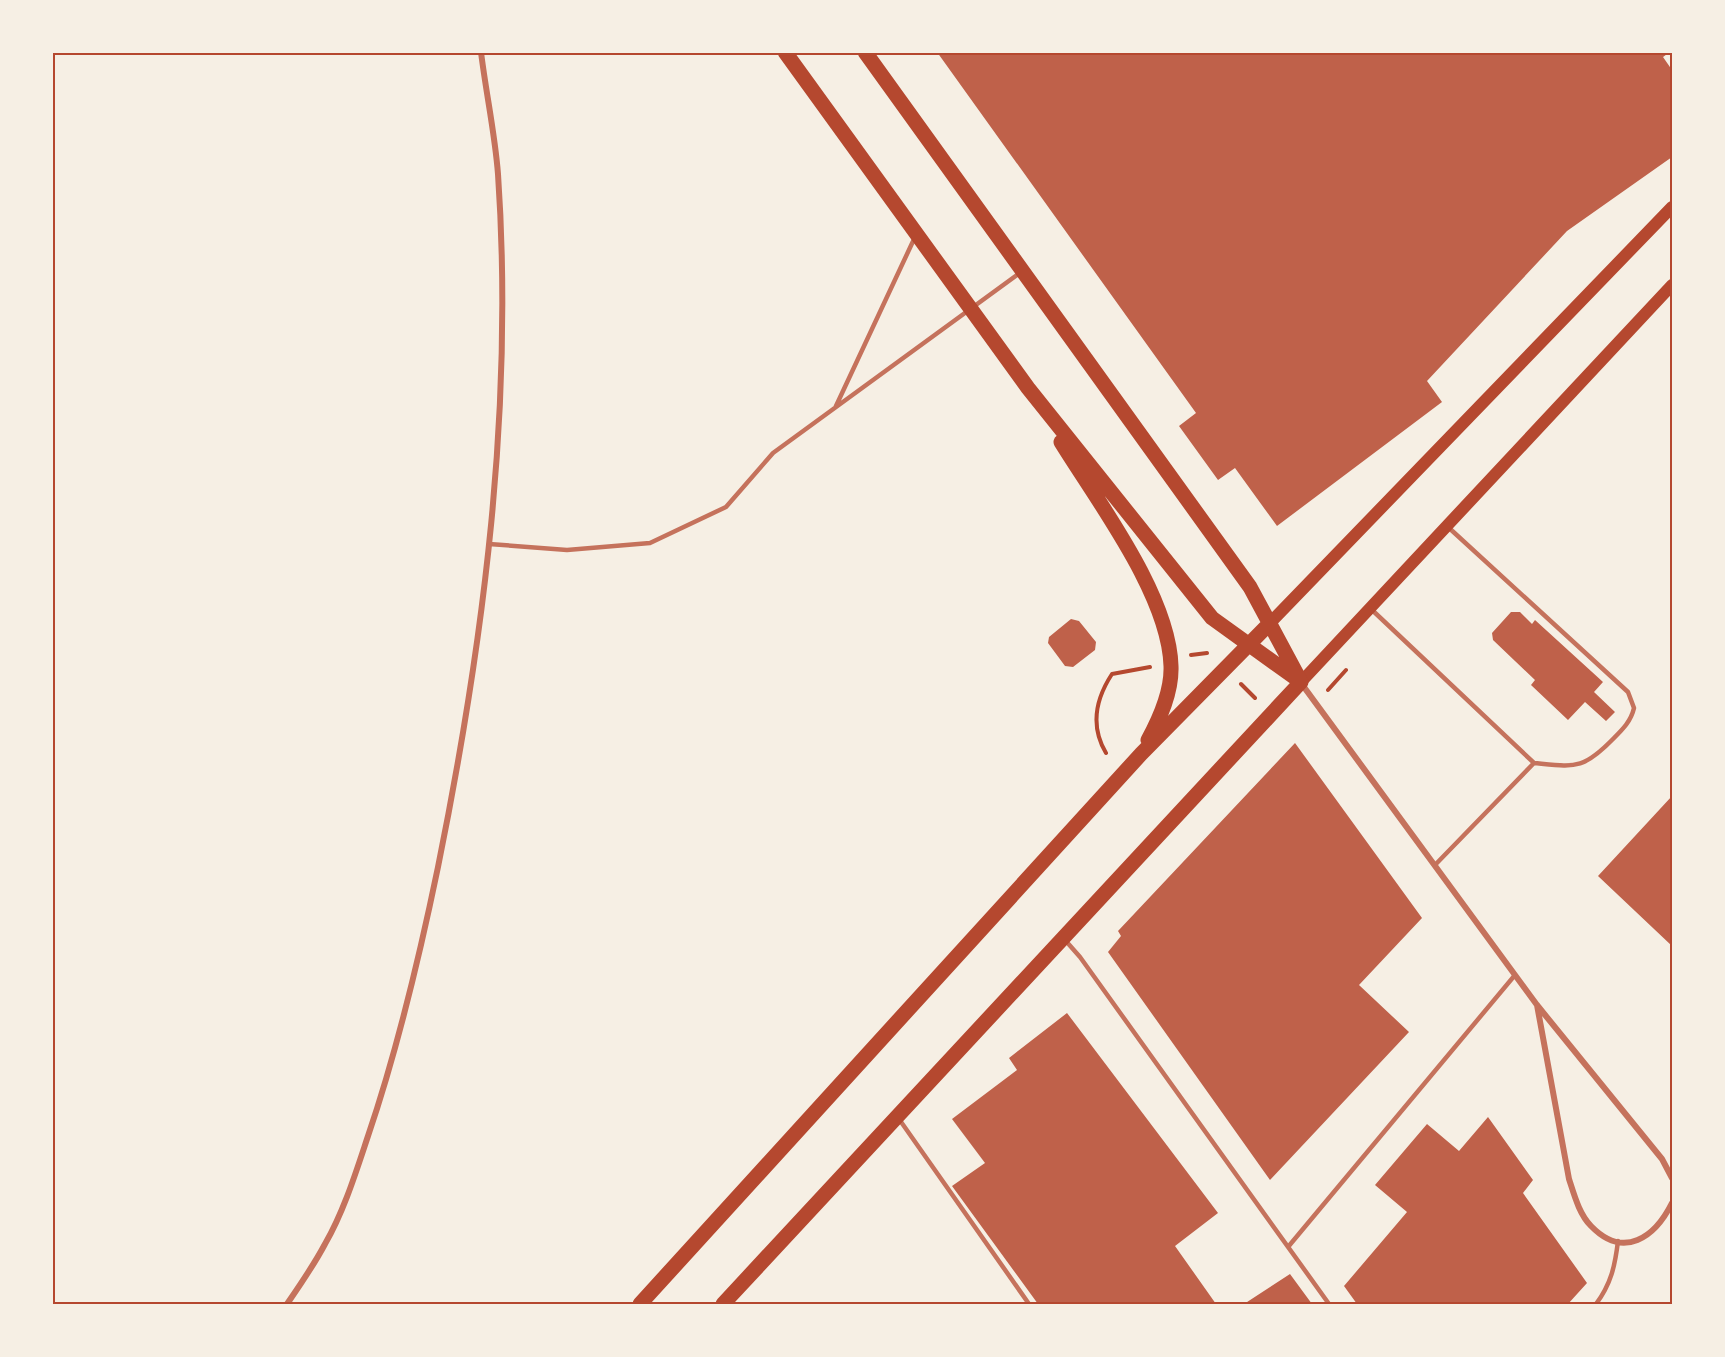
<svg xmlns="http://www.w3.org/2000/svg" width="1725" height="1357" viewBox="0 0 1725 1357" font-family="Signika,sans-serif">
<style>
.building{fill:#bf614a}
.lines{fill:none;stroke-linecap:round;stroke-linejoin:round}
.path{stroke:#b5482f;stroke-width:4}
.service{stroke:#c5725c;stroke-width:4.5}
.minor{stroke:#c5725c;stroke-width:6}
.secondary{stroke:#b5482f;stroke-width:12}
.primary{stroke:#b5482f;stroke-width:15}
.neatline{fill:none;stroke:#b5482f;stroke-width:2}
</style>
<rect width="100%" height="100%" fill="#f6efe4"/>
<path class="building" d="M937 52H1670L1663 57 1672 70V157L1567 231 1427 381 1442 402 1277 526 1235 468 1218 480 1179 426 1196 413Z
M1511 612H1520L1532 624 1535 620 1603 682 1594 692 1615 712 1606 721 1585 702 1568 720 1531 685 1535 680 1493 640 1492 633Z
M1071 619 1079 621 1096 642 1095 650 1073 667 1065 666 1048 643 1049 637Z
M1295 743 1422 918 1359 985 1409 1032 1270 1180 1108 952 1121 936 1118 931Z
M1672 796V946L1598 876Z
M1067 1013 1218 1213 1175 1246 1216 1304H1038L952 1186 985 1163 952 1119 1017 1070 1009 1058Z
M1488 1117 1533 1180 1523 1193 1587 1283 1568 1304H1357L1344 1286 1407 1212 1375 1185 1427 1124 1459 1151Z
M1290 1274 1312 1304H1244Z"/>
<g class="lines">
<path class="path" d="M1191 655 1207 653
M1241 684 1255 698
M1328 690 1346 670
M1106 753C1090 726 1095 700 1112 674L1150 667"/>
<path class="service" d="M836 406 915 237
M489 544 567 550 650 543 726 507 773 453 1021 272
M1371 609 1534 763C1576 767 1583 770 1614 738 1623 729 1631 721 1634 708L1628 692 1448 527
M1435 865 1534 763
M1065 940 1080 957 1329 1304
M899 1119 1029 1304
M1288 1247 1515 975
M1596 1304C1611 1284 1615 1266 1618 1241"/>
<path class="minor" d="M1301 683 1537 1005 1662 1159 1672 1178
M1537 1005 1569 1179C1574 1194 1579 1214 1591 1226 1624 1260 1655 1237 1672 1203
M287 1304C300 1285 314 1265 325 1244 344 1211 356 1172 368 1136 398 1048 419 959 438 867 484 640 514 407 498 174 495 134 486 93 481 52"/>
<path class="secondary" d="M1270 623 1672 207
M1301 682 1672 285"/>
<path class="primary" d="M785 52 1028 388 1212 618 1301 682
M865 52 1250 587 1300 680
M1061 442C1098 502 1169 595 1171 666 1172 692 1160 718 1148 740
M640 1304 1141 754 1270 623
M723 1304 1301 682"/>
</g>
<rect width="1725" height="1357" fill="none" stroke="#f6efe4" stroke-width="108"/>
<rect x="54" y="54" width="1617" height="1249" class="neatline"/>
</svg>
